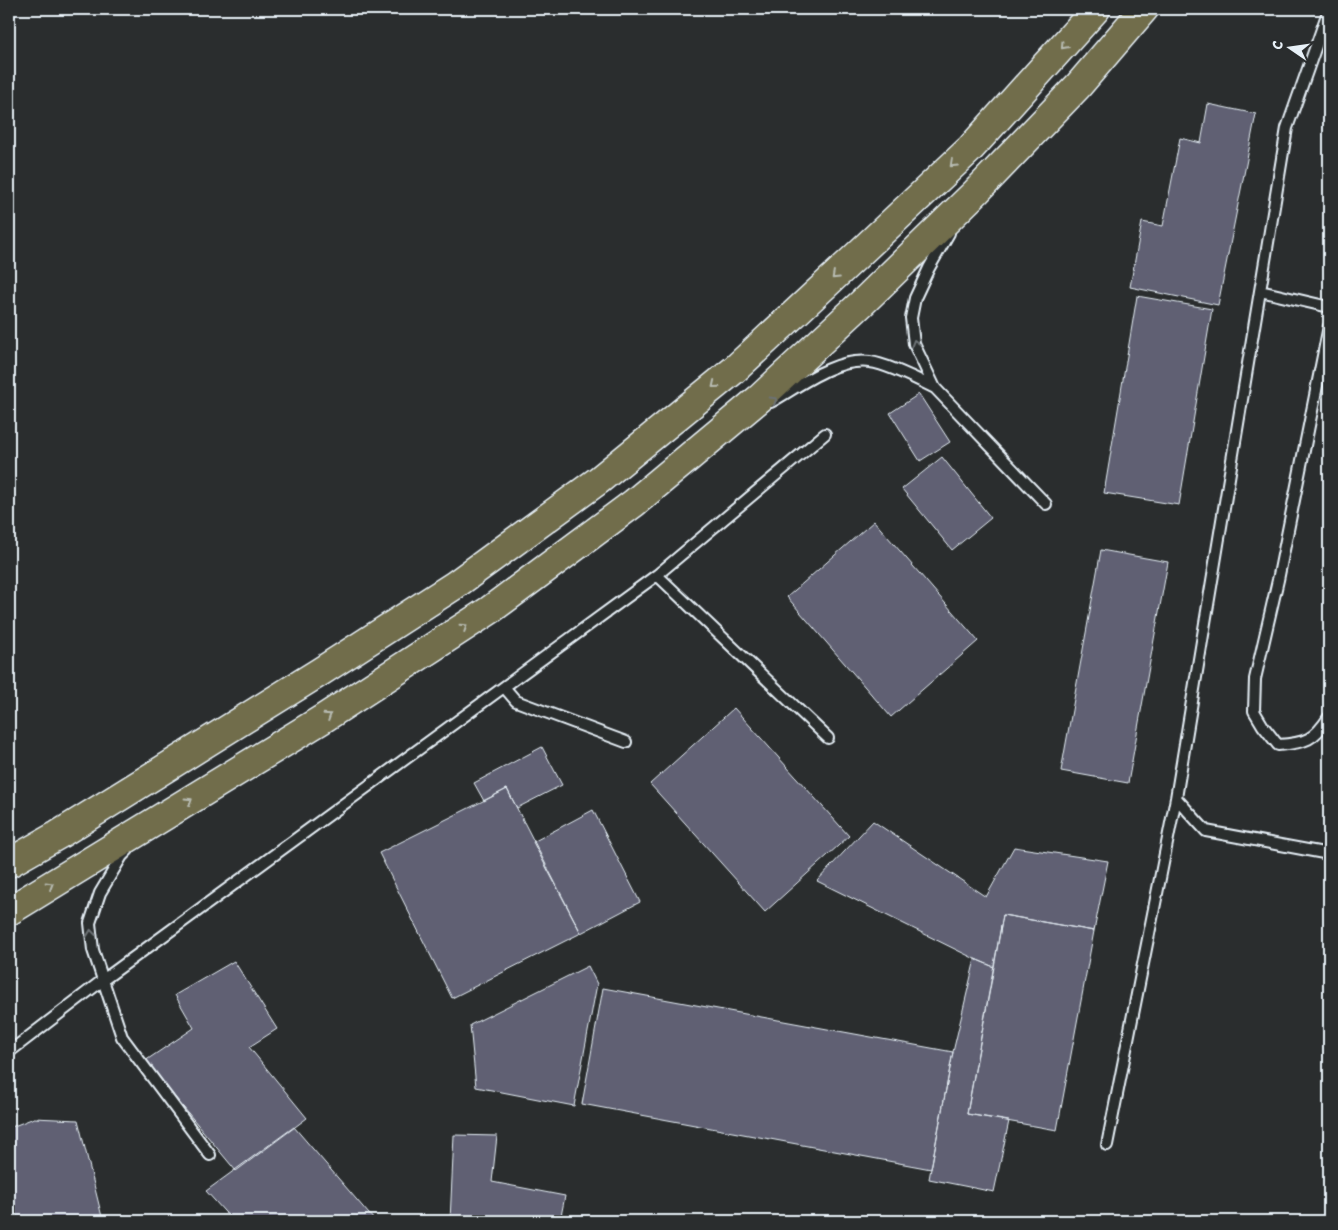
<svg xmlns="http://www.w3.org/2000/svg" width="1338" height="1230" viewBox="0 0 1338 1230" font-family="'Shantell Sans',sans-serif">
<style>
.building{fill:#606173;stroke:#e8f1f8}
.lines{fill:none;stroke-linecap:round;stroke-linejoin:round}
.lane-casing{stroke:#e8f1f8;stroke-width:14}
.primary-casing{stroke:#e8f1f8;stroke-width:31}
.lane{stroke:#2a2d2e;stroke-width:10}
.primary{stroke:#716d4b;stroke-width:28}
.oneway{stroke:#b8bcb3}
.oneway2{stroke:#6c7275}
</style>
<rect width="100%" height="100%" fill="#2a2d2e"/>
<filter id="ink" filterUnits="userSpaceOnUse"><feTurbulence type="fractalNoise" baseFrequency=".02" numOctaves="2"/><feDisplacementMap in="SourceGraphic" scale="10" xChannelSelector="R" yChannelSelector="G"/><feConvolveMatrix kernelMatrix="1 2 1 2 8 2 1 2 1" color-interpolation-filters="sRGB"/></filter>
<g filter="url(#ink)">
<path class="building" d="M1208 104 1256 114 1218 305 1130 287 1142 222 1163 226 1180 138 1201 143Z
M1137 296 1212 309 1179 505 1104 493Z
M919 394 950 442 920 461 890 413Z
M942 457 991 518 952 550 902 489Z
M874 521 978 641 891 717 787 597Z
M1101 550 1168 562 1128 783 1061 771Z
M734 708 849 836 765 912 650 784Z
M542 747 562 785 517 808 507 789 484 801 474 783Z
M507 789 581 933 452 998 379 853Z
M593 810 640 902 581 933 533 842Z
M873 821 986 897 1014 847 1108 861 1094 931 1003 915 994 967 975 959 817 881Z
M1003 915 1094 931 1057 1130 967 1114Z
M975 959 994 967 967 1114 1009 1121 994 1192 929 1179 953 1052Z
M234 961 277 1029 249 1047 307 1118 236 1171 145 1061 194 1028 175 995Z
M588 966 597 984 574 1106 476 1087 470 1025Z
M603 988 953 1052 931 1169 582 1104Z
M34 1118 78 1120 103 1221H9V1128Z
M294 1127 375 1221H233L206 1191Z
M454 1135 497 1136 492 1182 565 1196 560 1221H450Z"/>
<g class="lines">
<defs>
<path id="lane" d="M949 233 929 268 915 298 911 318 914 344 935 388 1046 504
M1260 291 1329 307
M1329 326 1278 580 1255 679 1254 711 1263 726 1278 745C1306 743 1314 740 1329 717
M771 402C801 385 834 358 870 362 887 364 919 380 935 388
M657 575 828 738
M504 687 516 701 626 742
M1176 798 1206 831 1329 854
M128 850 122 856 100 893 90 923 93 950 122 1037 210 1155
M9 1052 103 980 657 575 825 434
M1107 1145 1176 798 1287 128 1329 9"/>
<path id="primary" d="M9 863 58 835 320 672 455 585 599 480 734 370 850 262 970 149 1096 9
M9 911 321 720 490 610 634 503 760 398 863 302 976 192 1078 86 1144 9"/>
</defs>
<use href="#lane" class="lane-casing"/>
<use href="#primary" class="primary-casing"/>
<use href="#lane" class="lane"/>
<use href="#primary" class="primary"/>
</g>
<defs><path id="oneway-chevron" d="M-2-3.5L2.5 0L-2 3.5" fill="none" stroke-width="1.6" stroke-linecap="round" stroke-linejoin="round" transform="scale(1.25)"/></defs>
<g class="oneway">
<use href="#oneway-chevron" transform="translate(1064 46) rotate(132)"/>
<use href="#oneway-chevron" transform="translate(953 164) rotate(137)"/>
<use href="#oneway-chevron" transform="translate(835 276) rotate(137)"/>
<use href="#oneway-chevron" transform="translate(715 385) rotate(141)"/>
<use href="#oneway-chevron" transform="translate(464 627) rotate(-33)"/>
<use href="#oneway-chevron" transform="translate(328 716) rotate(-33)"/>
<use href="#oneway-chevron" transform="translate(189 801) rotate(-32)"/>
<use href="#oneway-chevron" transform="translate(50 885) rotate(-31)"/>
</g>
<g class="oneway2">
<use href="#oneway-chevron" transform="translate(915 343) rotate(-106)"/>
<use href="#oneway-chevron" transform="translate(774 400) rotate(-30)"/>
<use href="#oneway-chevron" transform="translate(91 933) rotate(-96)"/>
</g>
</g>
<rect width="1338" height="1230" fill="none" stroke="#2a2d2e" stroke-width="30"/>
<rect x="15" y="15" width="1308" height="1200" fill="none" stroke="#e8f1f8" stroke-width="2" filter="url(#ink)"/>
<g transform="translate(1290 48) rotate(283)" stroke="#2a2d2e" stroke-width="4" paint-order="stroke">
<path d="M0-4L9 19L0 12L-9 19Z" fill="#e8f1f8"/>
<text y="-8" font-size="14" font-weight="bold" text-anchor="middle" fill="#e8f1f8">С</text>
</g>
</svg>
